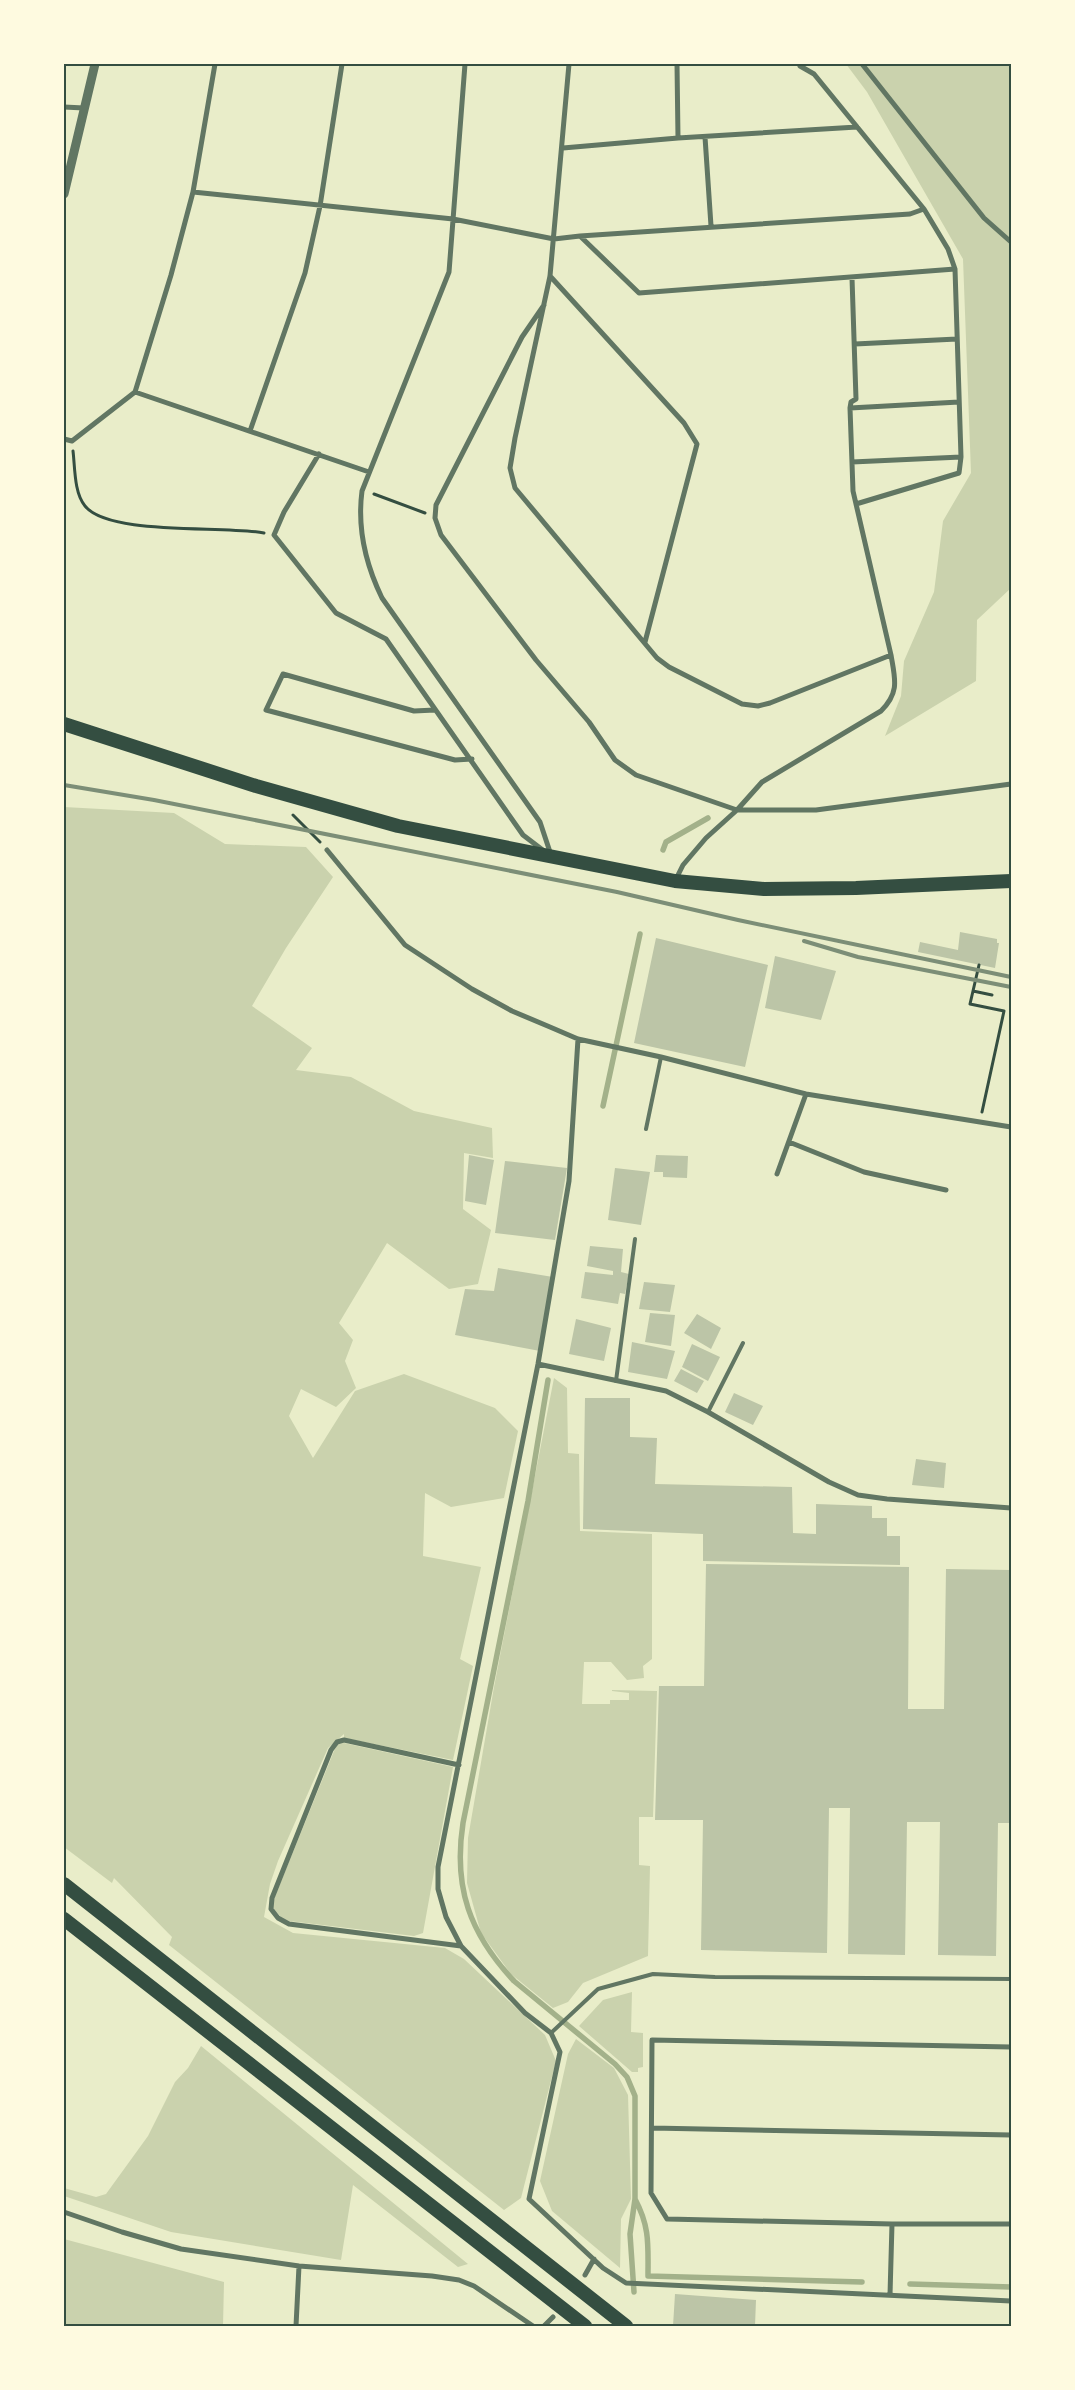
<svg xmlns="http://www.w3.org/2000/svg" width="1075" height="2390" viewBox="0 0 1075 2390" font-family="'IBM Plex Sans',sans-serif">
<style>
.green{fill:#cad2ad}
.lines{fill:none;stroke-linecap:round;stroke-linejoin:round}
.stream{stroke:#a3b18a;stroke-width:5.5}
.building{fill:#bcc5a7}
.path{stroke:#344e41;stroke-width:3}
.service{stroke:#617663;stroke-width:4}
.minor{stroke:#617663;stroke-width:5}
.tertiary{stroke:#617663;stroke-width:9}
.trunk{stroke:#344e41;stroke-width:14}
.rail{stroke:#7c8e77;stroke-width:4}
.neatline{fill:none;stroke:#344e41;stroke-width:2}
</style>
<rect width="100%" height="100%" fill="#e9edc9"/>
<path class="green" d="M846 64H1011V588L977 620 976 681 885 736 901 696 904 661 934 592 943 521 971 473 963 259 867 92Z
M64 807 174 813 225 844 306 847 333 877 286 948 252 1006 312 1048 296 1070 351 1077 414 1111 492 1128 493 1158 464 1153 463 1209 491 1230 478 1284 449 1289 387 1243 339 1323 353 1340 345 1361 356 1388 336 1407 301 1389 289 1416 313 1458 355 1391 404 1374 495 1408 518 1431 504 1498 451 1507 425 1493 423 1556 481 1567 460 1659 473 1666 453 1760 344 1738V1734L328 1748 278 1861 270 1884 264 1917 293 1933 445 1948 464 1959 545 2035 556 2061 521 2198 504 2210 169 1945 172 1937 114 1878 112 1883 64 1847Z
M554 1378 567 1388 568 1453 579 1454 580 1531 652 1534V1659L643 1666 644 1678 627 1680 611 1662H584L582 1704H610V1700H629V1693L612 1691V1690L657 1691 653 1817H639V1865L650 1866 648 1956 583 1983 568 2002 553 2008 511 1974 481 1933 467 1883 468 1838 494 1687Z
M344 1743 453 1767 423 1933 414 1936 289 1921 281 1917 273 1908 274 1899 334 1751 338 1744Z
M632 1992 631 2032 643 2033V2067L638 2068V2072H632L579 2026 603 2000Z
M576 2039 614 2068 628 2095 631 2199 621 2219 620 2268 552 2211 540 2181 568 2054Z
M201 2046 468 2264 458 2267 353 2185 341 2260 171 2232 64 2196V2188L96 2197 106 2194 148 2136 175 2082 188 2068Z
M64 2239 224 2282 223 2326H64Z"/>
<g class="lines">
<path class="stream" d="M663 850 666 842 708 818
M603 1106 640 934
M548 1380 528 1501 463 1823C453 1888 470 1934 514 1981L615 2064 627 2077 635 2096V2199L630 2234 634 2292
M635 2199C650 2227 648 2245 648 2276L862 2282
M910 2284 1011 2287"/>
</g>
<path class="building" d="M960 932 997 939V943H999L995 968 918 952 920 942 958 950Z
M656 938 768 965 745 1067 634 1043Z
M775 956 836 971 821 1020 765 1008Z
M469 1155 494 1160 486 1205 465 1201Z
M656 1155 688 1156 687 1178 663 1177V1172H654Z
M505 1161 567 1168 555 1240 495 1233Z
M615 1168 650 1172 641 1225 608 1220Z
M590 1246 623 1249 621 1272 629 1274 625 1294 620 1293 618 1304 581 1298 585 1272 613 1275V1271L587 1266Z
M498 1268 553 1277 540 1351 455 1335 465 1289 494 1291Z
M644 1282 675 1285 670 1312 639 1309Z
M650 1313 675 1315 671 1346 645 1342Z
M697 1314 721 1328 711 1349 684 1333Z
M576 1319 611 1328 604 1361 569 1354Z
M632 1342 675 1351 667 1379 628 1372Z
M692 1344 720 1357 708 1381 682 1367Z
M681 1369 704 1381 697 1393 674 1381Z
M734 1393 763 1406 753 1425 725 1412Z
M585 1398H630V1437L657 1438 655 1484 792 1487 793 1533 816 1534V1504L872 1506V1518H887V1536H900V1565L703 1561V1534L583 1529Z
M916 1459 946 1463 944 1488 912 1485Z
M706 1564 909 1567 908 1709H944L946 1569 1011 1570V1823H998L996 1956 938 1955 940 1822H907L905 1955 848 1954 850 1808H829L827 1953 701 1950 703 1820H655L659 1686H704Z
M675 2294 756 2300 755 2326H673Z"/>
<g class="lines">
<path class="path" d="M73 451C75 467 74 493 85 506 109 536 225 525 264 533
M374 494 425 513
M293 815 320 842
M979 965 970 1004 1004 1011 982 1112
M973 991 992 995"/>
<path class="service" d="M646 1129 661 1057
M616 1381 635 1239
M708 1412 743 1343
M551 2033 598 1989 653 1974 715 1977 1011 1979"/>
<path class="minor" d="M465 64 449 272 362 491C357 529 365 563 382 598L540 822 551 855
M569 64 550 276 515 438 510 468 515 488 657 658 669 667 742 704 758 706 770 703 891 655
M677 64 678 138 857 127
M862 64 984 218 1011 242
M800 66 814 74 924 209 948 249 955 269 961 457 959 473 856 504
M64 107 84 108
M705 137 711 226
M563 148 678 138
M193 192 453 219 554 239 580 236 639 293 955 269
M580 236 910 214 924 209
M550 276 684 423 697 444 645 642
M544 305 522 337 436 505 435 518 441 535 536 660 589 722 615 760 636 775 737 810H816L1011 784
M855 344 957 339
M135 392 369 472
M850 408 959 402
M250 431 305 273 320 206 342 64
M64 439 72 441 135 392 171 275 193 192 215 64
M319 454 284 512 274 535 336 613 386 639 523 835 544 851
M852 462 961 457
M435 710 414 711 283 674 266 710 455 760 472 759
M327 850 405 945 472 989 512 1011 550 1027 578 1039 661 1057 806 1094 1011 1127
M676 879 683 865 706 838 737 810 762 782 881 711C900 692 895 679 891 655L853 491 850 408 851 402 856 399 852 278
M578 1039 569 1181 538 1364 438 1867V1889L446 1917 461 1946 525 2013 551 2033 560 2052 529 2199 603 2268 626 2283 1011 2301
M789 1142 864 1172 946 1190
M777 1174 806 1094
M538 1364 666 1391 708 1412 829 1482 858 1495 887 1499 1011 1508
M459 1765 344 1740 337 1742 331 1750 272 1898 271 1909 278 1918 289 1924 461 1946
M652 2128 1011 2135
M64 2212 122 2232 181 2249 299 2266 432 2276 459 2280 474 2286 533 2326
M892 2224H1011
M585 2275 594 2259
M890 2295 892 2224 667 2219 651 2193 652 2040 1011 2047
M296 2326 299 2266
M544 2326 553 2317"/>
<path class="tertiary" d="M64 194 95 64"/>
<path class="trunk" d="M64 724 256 786 398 826 675 881 764 889 856 888 1011 881
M64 1884 626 2326
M64 1919 585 2326"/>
<path class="rail" d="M64 785 154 800 617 892 738 920 1011 977
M804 941 858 957 1011 987"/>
</g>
<rect width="1075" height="2390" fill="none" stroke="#fefae0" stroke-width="130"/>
<rect x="65" y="65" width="945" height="2260" class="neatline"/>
</svg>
